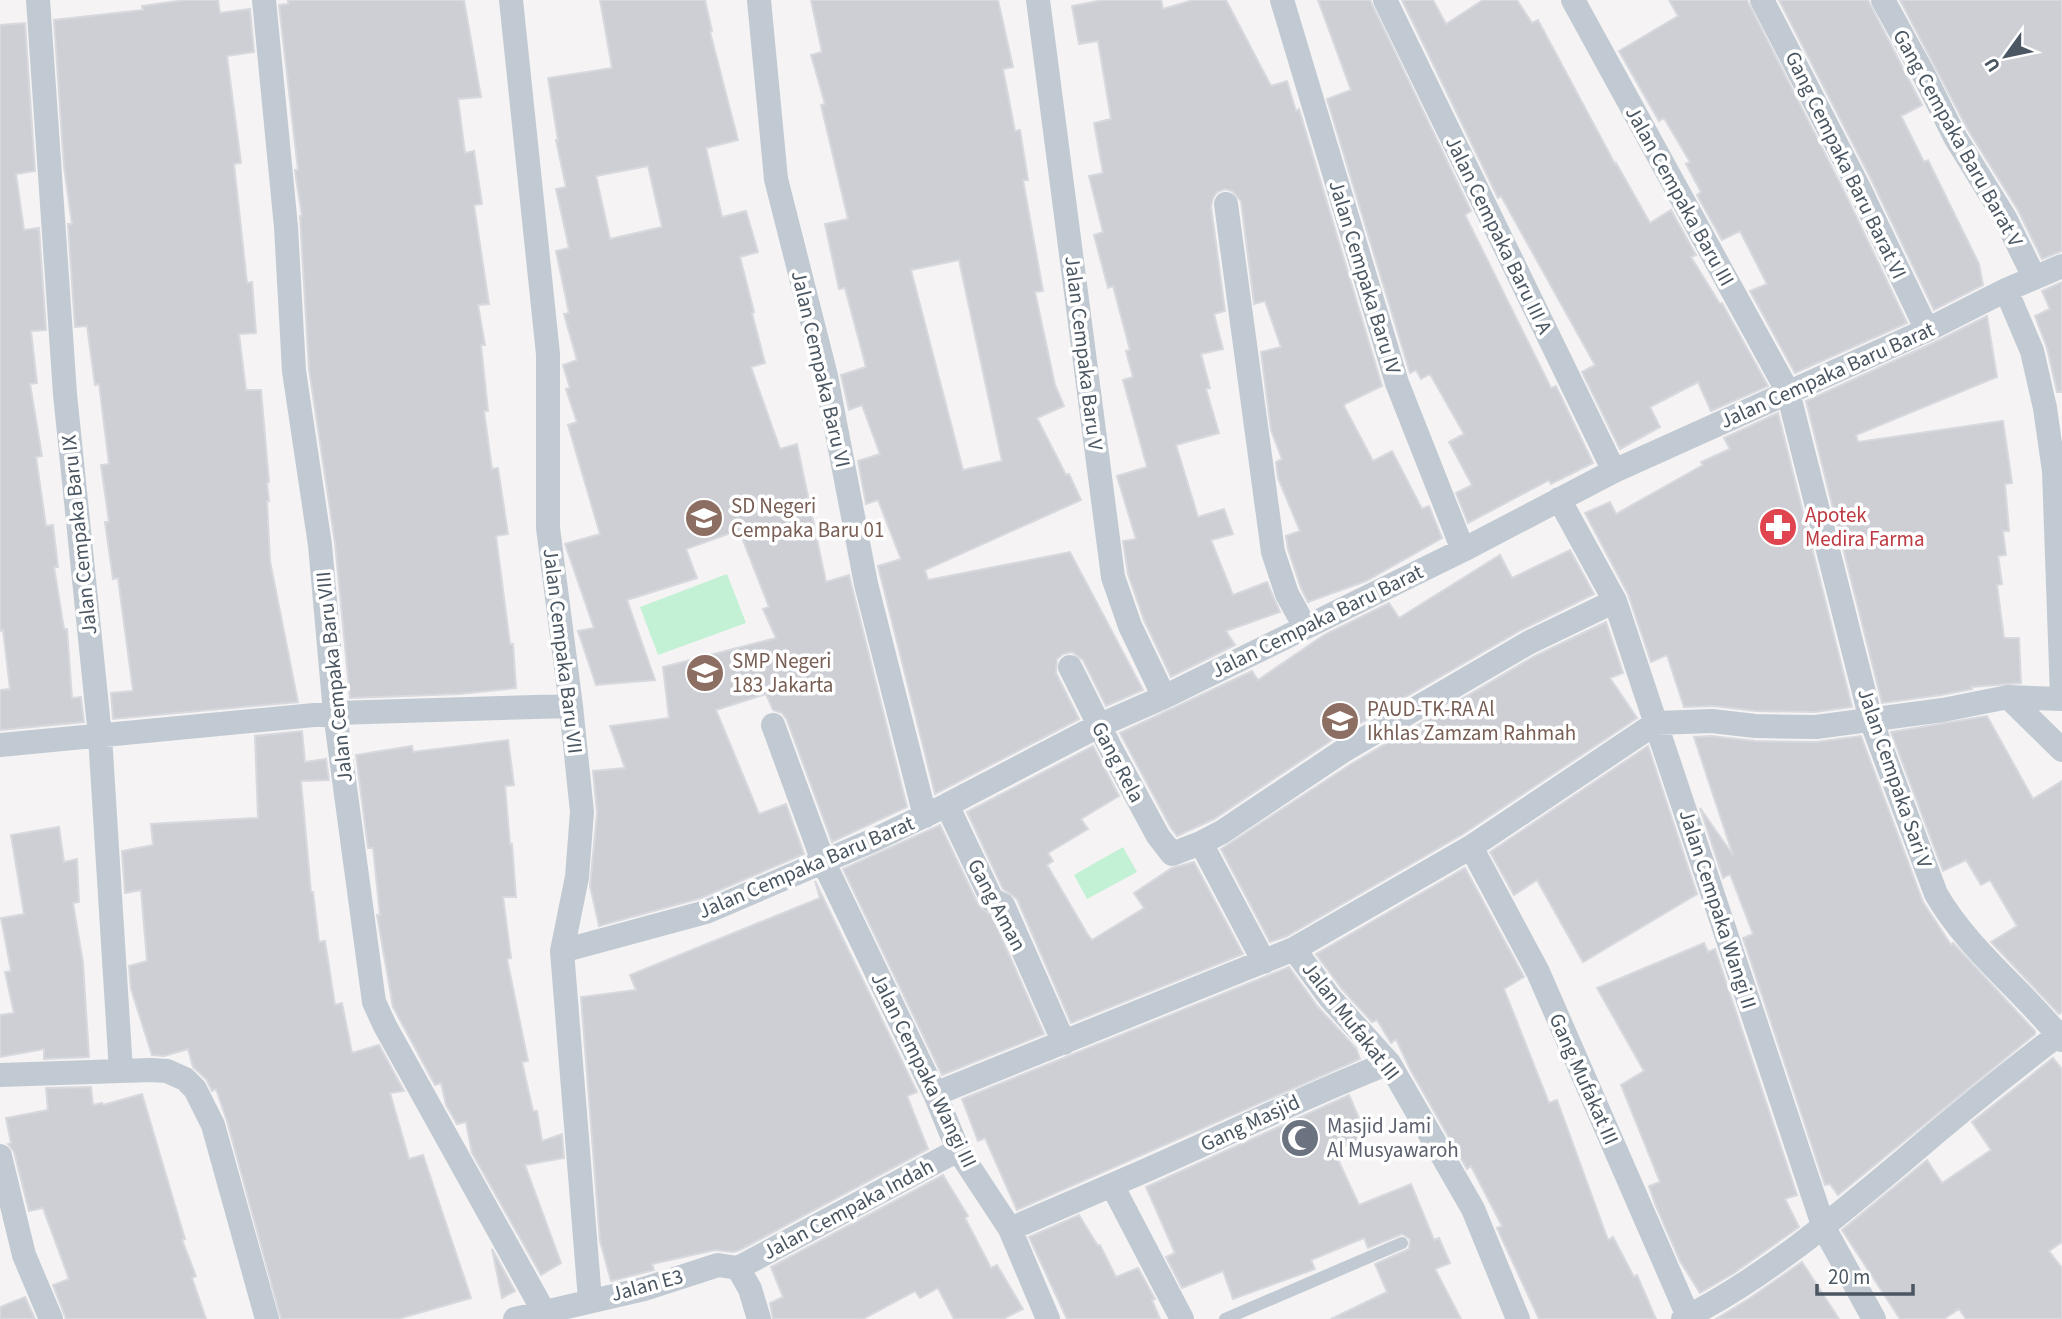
<svg xmlns="http://www.w3.org/2000/svg" width="2062" height="1319" viewBox="0 0 2062 1319" font-family="'Source Sans 3',sans-serif">
<style>
.green{fill:#c3f1d5}
.building{fill:#cdcfd5;stroke:#d7d9de;stroke-width:2;fill-rule:evenodd}
.lines{fill:none;stroke-linecap:round;stroke-linejoin:round}
.lane{stroke:#c1cad2;stroke-width:12}
.street{stroke:#c1cad2;stroke-width:24}
.labels{text-anchor:middle;stroke-width:7;stroke-linejoin:round;paint-order:stroke}
.street-label{font-size:21px;fill:#4a5661;stroke:#fff}
.education-label{font-size:21px;fill:#785e54;stroke:#fff;text-anchor:start}
.health-label{font-size:21px;fill:#be3a42;stroke:#fff;text-anchor:start}
.worship-label{font-size:21px;fill:#5b616d;stroke:#fff;text-anchor:start}
</style>
<rect width="100%" height="100%" fill="#f5f3f3"/>
<path class="green" d="M727 574 746 623 658 655 640 607Z
M1123 847 1137 872 1087 899 1074 875Z"/>
<path class="building" d="M185 0H218L220 13 250 9 254 52 227 56 241 163 234 164 247 283 252 282 256 333 239 334 246 390H261L269 482 267 483 269 501H267L270 561 298 702 113 719 111 693 133 691 118 578 113 579 105 522H109L101 465 109 464 99 384 95 385 87 326 75 327 68 224H72L64 167 54 20 143 10 142 6Z
M288 0H464L481 97 458 99 465 153 474 151 482 204 474 205 489 304 478 305 485 345H481L488 411H484L492 469 498 468 508 534 496 536 510 644H513L516 688 459 694 350 698 335 543 309 369 300 216H302L296 178 295 170H298L279 5 288 4Z
M600 0H705L712 31 710 32 738 140 706 148 722 217 746 211 758 252 740 257 754 312 752 313 765 363 751 367 780 449 797 444 826 582 849 575 907 807 832 842 787 720 782 713 773 710 766 694 716 710 759 814 786 804 804 854 701 898 599 926 590 886 597 813 593 771 625 768 610 726 669 718 663 667 776 638 763 609 769 607 739 530 686 549 697 578 627 600 655 680 596 685 578 631 594 628 565 544 600 534 568 425 577 422 566 389 570 388 563 365 577 360 564 314 569 313 556 251 569 248 556 189 566 187 556 140H558L548 78 612 68ZM648 166 662 227 610 239 596 176Z
M811 0H998L1013 67 1003 69 1015 131 1020 130 1028 180H1023L1043 291 1035 292 1055 385 1064 406 1037 418 1066 475 1069 474 1081 500 925 570 928 580 1070 552 1143 690 1106 706 1083 660 1072 652 1063 654 1057 659 1056 673 1079 719 935 794 878 566 901 559 878 500 866 504 858 461 880 454 862 405 849 410 841 375 866 367 845 288 839 289 825 224 848 219 821 105 825 104 811 55 822 52ZM959 260 1002 461 963 470 911 270Z
M1103 0H1161L1163 9 1193 0H1226L1271 86 1287 81 1296 111 1299 109 1382 386 1345 404 1344 406 1373 461 1392 451 1422 509 1429 506 1442 538 1366 581 1308 602 1301 588 1288 549 1286 536 1300 531 1278 478 1276 462 1282 459 1271 430 1261 352 1281 347 1265 301 1254 304 1241 201 1232 191 1225 189 1217 192 1213 198 1211 206 1225 311 1214 314 1223 349 1201 354 1210 388 1206 389 1219 433 1176 445 1198 517 1224 509 1233 534 1211 540 1233 595 1267 582 1280 612 1226 631 1235 645 1171 677 1144 620 1128 574 1123 541 1136 539 1117 476 1147 467 1123 380 1133 377 1126 351 1130 350 1113 286 1108 288 1094 235 1103 232 1089 176 1103 173 1094 123 1111 119 1098 41 1079 44 1072 6Z
M1318 0H1370L1471 211 1465 215 1551 388 1556 386 1593 463 1551 484 1549 480 1468 523 1456 493 1472 485 1449 442 1464 434 1430 374 1421 379 1416 370 1410 373 1327 99 1351 90Z
M1402 0H1433L1446 24 1483 0H1517L1532 23 1538 20 1615 164 1616 163 1650 223 1671 210 1696 255 1691 257 1720 304 1722 303 1768 386 1711 411 1698 382 1650 407 1660 427 1620 449 1582 372 1595 365 1501 196 1498 198Z
M1669 0H1747L1845 193 1907 323 1795 373 1750 291 1767 284 1740 231 1722 240 1697 195 1701 192 1686 164 1690 162 1664 118 1659 121 1619 51 1678 16Z
M1779 0H1868L1922 105 1901 116 1924 162 1928 160 1979 264 1983 285 1934 310 1871 179Z
M1900 0H2062V251L2042 259 2018 210 1968 130Z
M25 23 35 171 16 174 24 230 39 228 46 330 31 331 37 383 30 384 42 456 36 457 46 526 53 525 58 567H54L64 629H67L72 698 81 697 84 722 0 730V690L10 689 3 630 0 631V25Z
M2062 282V392H2057L2047 348 2035 316 2050 309 2042 291Z
M1987 316 1997 377 1856 435 1858 442 2003 421 2012 483 2005 484 2009 531H2003L2006 555 1998 556 2002 584 1997 585 2004 638H2019L2021 683 1971 687 1972 689 1941 695 1882 703 1806 401 1933 343Z
M1778 413 1852 707 1815 712 1756 711 1714 706 1684 707 1667 655 1651 662 1628 594 1585 513 1610 502 1616 514 1703 465 1701 462 1730 449 1724 438Z
M1570 550 1594 594 1521 630 1335 738 1214 819 1177 836 1171 828 1120 733 1252 671 1258 680 1324 635 1389 603 1399 618 1500 555 1512 578Z
M1606 622 1623 673 1610 678 1637 718 1463 834 1287 936 1270 942 1221 849 1351 764 1535 656Z
M1987 716 2033 799 2062 781V1012L2059 1014 1991 942 2017 926 1990 880 1981 885 1966 860 1943 871 1891 732Z
M302 731 305 762 326 759 329 780 301 781 311 892H313L319 942 325 941 335 1005 342 1003 352 1053 379 1045 404 1091 390 1093 409 1159 423 1155 471 1298 398 1319H281L227 1121 216 1089 212 1091 206 1079 193 1067 188 1049 164 1056 152 1055 131 989 129 966 147 961 141 890 125 893 122 851 153 845 151 824 258 818 255 736Z
M1711 736 1755 741 1816 742 1861 736 1923 902 1951 945 1953 943 2035 1031V1034L1838 1195 1830 1184 1825 1185 1743 938 1753 934 1730 874 1723 878 1700 808 1733 855 1694 737Z
M508 740 514 785 505 786 510 844H512L516 897H503L511 958 507 959 528 1061 522 1062 533 1111H537L542 1141 562 1134 564 1158 525 1165 561 1263 541 1275 472 1153 466 1122 457 1124 446 1105 441 1083 435 1085 393 1007 377 915H380L373 848H368L356 755 412 746 413 752Z
M1093 746 1119 796 1081 819 1088 829 1048 853 1053 861 1047 865 1088 935 1092 940 1144 908 1134 893 1172 868 1194 862 1243 954 1071 1023 1017 899 1003 889 967 812Z
M1648 746 1697 894 1583 962 1537 880 1514 895 1490 852Z
M940 825 979 906 992 916 1044 1034 942 1075 843 869Z
M59 827 64 862 77 859 79 902 73 903 83 963 89 1057 44 1059V1049L0 1057V1015L14 1013 5 972 11 971 1 918 24 914 11 835Z
M1465 868 1524 977 1504 989 1549 1103 1557 1100 1608 1240 1613 1237 1634 1277 1637 1275 1656 1319H1539L1497 1228 1502 1226 1471 1166 1467 1169 1410 1069 1396 1039 1391 1043 1377 1020 1372 1022 1342 989 1316 954Z
M815 881 917 1092 907 1096 928 1149 740 1250 733 1252 715 1250 652 1264 654 1270 611 1281 600 1241 581 997 636 990 630 975 820 898Z
M1704 943 1708 952 1715 949 1797 1195 1785 1199 1799 1227 1734 1273 1700 1293 1680 1261 1655 1204 1649 1186 1660 1182 1621 1085 1644 1071 1597 988Z
M1289 967 1318 1007 1356 1048 1360 1059 1017 1210 985 1138 978 1141 962 1099Z
M2053 1058 2062 1069V1242L2049 1251 2062 1268V1319H1966L1959 1309 1944 1319H1900L1842 1230 1927 1160 1942 1183 1991 1150 1972 1122Z
M91 1087 93 1105 102 1103 103 1105 142 1094 185 1239 182 1240 196 1276 192 1278 206 1319H66L53 1285 69 1279 43 1208 29 1211 14 1152 8 1144 11 1143 6 1118 48 1110 46 1088Z
M1349 1095 1367 1137 1334 1151 1359 1205 1411 1184 1434 1240 1439 1238 1450 1263 1435 1269 1461 1319H1331L1387 1292 1375 1264 1409 1249 1410 1239 1402 1234 1368 1248 1364 1238 1311 1260 1315 1269 1233 1299 1223 1271 1182 1288 1166 1257 1175 1253 1146 1187Z
M943 1175 968 1216 965 1218 991 1268 997 1265 1023 1309 1003 1319H954L938 1288 920 1298 915 1291 863 1319H773L770 1303 783 1297 771 1267Z
M1079 1215 1098 1246 1100 1245 1116 1277 1138 1268 1155 1299 1152 1300 1160 1319H1067L1029 1237Z
M492 1249 515 1291 502 1298Z
M1802 1262 1839 1319H1716L1750 1298Z
M25 1297 35 1319H0V1307Z"/>
<g class="lines">
<path class="lane" d="M1225 1319 1402 1243"/>
<path class="street" d="M38 0 65 394 100 736 121 1071
M264 0 286 227 294 371 320 545 335 713 374 1002 385 1026 544 1312
M511 0 548 354V528L571 706 582 812 577 877 562 951 590 1300
M759 0 776 179 826 376 866 584 925 816
M1038 0 1113 577 1130 626 1164 697
M1282 0 1397 383 1463 550
M1385 0 1614 471
M1573 0 1788 392 1871 720 1936 894C1969 951 2022 989 2062 1040
M1762 0 1858 186 1927 330
M1883 0 1924 75 1955 137 2005 218 2034 277
M1226 204 1273 552 1287 594 1305 627
M2006 290 2032 351 2045 408 2054 471 2062 697
M1559 499 1615 601 1824 1228 1874 1319
M1070 667 1111 749 1158 836 1172 854 1201 843 1222 832 1343 751 1528 643 1615 601
M2008 697 2062 750
M773 725 823 861 935 1094 958 1150 1010 1229 1112 1185 1182 1319
M0 745 335 713 571 706
M947 805 992 900 1003 905 1064 1043
M1201 843 1264 962
M1471 847 1538 972 1688 1316
M1294 949 1330 998 1389 1063 1473 1209 1518 1319
M562 951 706 912 876 839 947 805 1098 726 1164 697 1463 550 1614 471 1927 330 2006 290 2062 266
M0 1075 151 1070 167 1071 185 1079 195 1089 213 1125 267 1319
M935 1094 1294 949 1471 847 1656 723 1712 721 1755 726 1816 727 1943 710 2008 697 2062 699
M0 1156 24 1255 51 1319
M1112 1185C1205 1146 1294 1100 1389 1063
M1010 1229 1048 1319
M738 1268 958 1150
M738 1268 750 1289 759 1319
M515 1319 644 1289 718 1265 738 1268
M1683 1319C1764 1278 1834 1219 1904 1160 1955 1116 2008 1073 2062 1032"/>
</g>
<defs>
<symbol id="school-disc" viewBox="-11 -11 22 22"><circle r="9.5" fill="#8d6e63" stroke="#fff"/><path d="M0-5L7-2L0 1L-7-2ZM-4 1L0 2.5L4 1V4Q0 6-4 4Z" fill="#fff"/></symbol>
<symbol id="pharmacy-disc" viewBox="-11 -11 22 22"><circle r="9.5" fill="#e0444e" stroke="#fff"/><path d="M-2-6h4v4h4v4h-4v4h-4v-4h-4v-4h4Z" fill="#fff"/></symbol>
<symbol id="mosque-disc" viewBox="-11 -11 22 22"><circle r="9.5" fill="#6b7280" stroke="#fff"/><path d="M3.5-4.9A6 6 0 1 0 3.5 4.9A5 5 0 1 1 3.5-4.9Z" fill="#fff"/></symbol>
</defs>
<g fill-rule="evenodd">
<use href="#school-disc" x="682" y="496" width="44" height="44"/>
<use href="#pharmacy-disc" x="1756" y="505" width="44" height="44"/>
<use href="#school-disc" x="683" y="651" width="44" height="44"/>
<use href="#school-disc" x="1318" y="699" width="44" height="44"/>
<use href="#mosque-disc" x="1278" y="1116" width="44" height="44"/>
</g>
<g class="labels">
<g class="street-label">
<text transform="translate(1958 138) rotate(61)" y="7">Gang Cempaka Baru Barat V</text>
<text transform="translate(1846 165) rotate(64)" y="7">Gang Cempaka Baru Barat VI</text>
<text transform="translate(1680 196) rotate(61)" y="7">Jalan Cempaka Baru III</text>
<text transform="translate(1499 235) rotate(64)" y="7">Jalan Cempaka Baru III A</text>
<text transform="translate(1365 277) rotate(73)" y="7">Jalan Cempaka Baru IV</text>
<text transform="translate(1084 353) rotate(83)" y="7">Jalan Cempaka Baru V</text>
<text transform="translate(821 369) rotate(77)" y="7">Jalan Cempaka Baru VI</text>
<text transform="translate(1827 375) rotate(-24)" y="7">Jalan Cempaka Baru Barat</text>
<text transform="translate(79 535) rotate(-96)" y="7">Jalan Cempaka Baru IX</text>
<text transform="translate(1317 621) rotate(-26)" y="7">Jalan Cempaka Baru Barat</text>
<text transform="translate(563 651) rotate(83)" y="7">Jalan Cempaka Baru VII</text>
<text transform="translate(334 677) rotate(-96)" y="7">Jalan Cempaka Baru VIII</text>
<text transform="translate(1118 762) rotate(62)" y="7">Gang Rela</text>
<text transform="translate(1895 778) rotate(71)" y="7">Jalan Cempaka Sari V</text>
<text transform="translate(806 867) rotate(-23)" y="7">Jalan Cempaka Baru Barat</text>
<text transform="translate(997 905) rotate(62)" y="7">Gang Aman</text>
<text transform="translate(1718 909) rotate(72)" y="7">Jalan Cempaka Wangi II</text>
<text transform="translate(1351 1021) rotate(52)" y="7">Jalan Mufakat III</text>
<text transform="translate(924 1070) rotate(64)" y="7">Jalan Cempaka Wangi III</text>
<text transform="translate(1584 1079) rotate(66)" y="7">Gang Mufakat III</text>
<text transform="translate(1250 1123) rotate(-25)" y="7">Gang Masjid</text>
<text transform="translate(848 1209) rotate(-28)" y="7">Jalan Cempaka Indah</text>
<text transform="translate(647 1285) rotate(-15)" y="7">Jalan E3</text>
</g>
<g class="education-label">
<text x="731" y="513">SD Negeri<tspan x="731" dy="24">Cempaka Baru 01</tspan></text>
<text x="732" y="668">SMP Negeri<tspan x="732" dy="24">183 Jakarta</tspan></text>
<text x="1367" y="716">PAUD-TK-RA Al<tspan x="1367" dy="24">Ikhlas Zamzam Rahmah</tspan></text>
</g>
<g class="health-label">
<text x="1805" y="522">Apotek<tspan x="1805" dy="24">Medira Farma</tspan></text>
</g>
<g class="worship-label">
<text x="1327" y="1133">Masjid Jami<tspan x="1327" dy="24">Al Musyawaroh</tspan></text>
</g>
</g>
<g transform="translate(2006 56) rotate(237)" stroke="#ffffff" stroke-width="5" paint-order="stroke">
<path d="M0-5L12 26L0 18L-12 26Z" fill="#4a5661"/>
<text y="-10" font-size="19" font-weight="bold" text-anchor="middle" fill="#4a5661">U</text>
</g>
<path d="M1817 1284v10h96v-10" fill="none" stroke="#4a5661" stroke-width="3.5"/>
<text x="1828" y="1284" font-size="21" fill="#4a5661" stroke="#ffffff" stroke-width="5" paint-order="stroke">20 m</text>
</svg>
